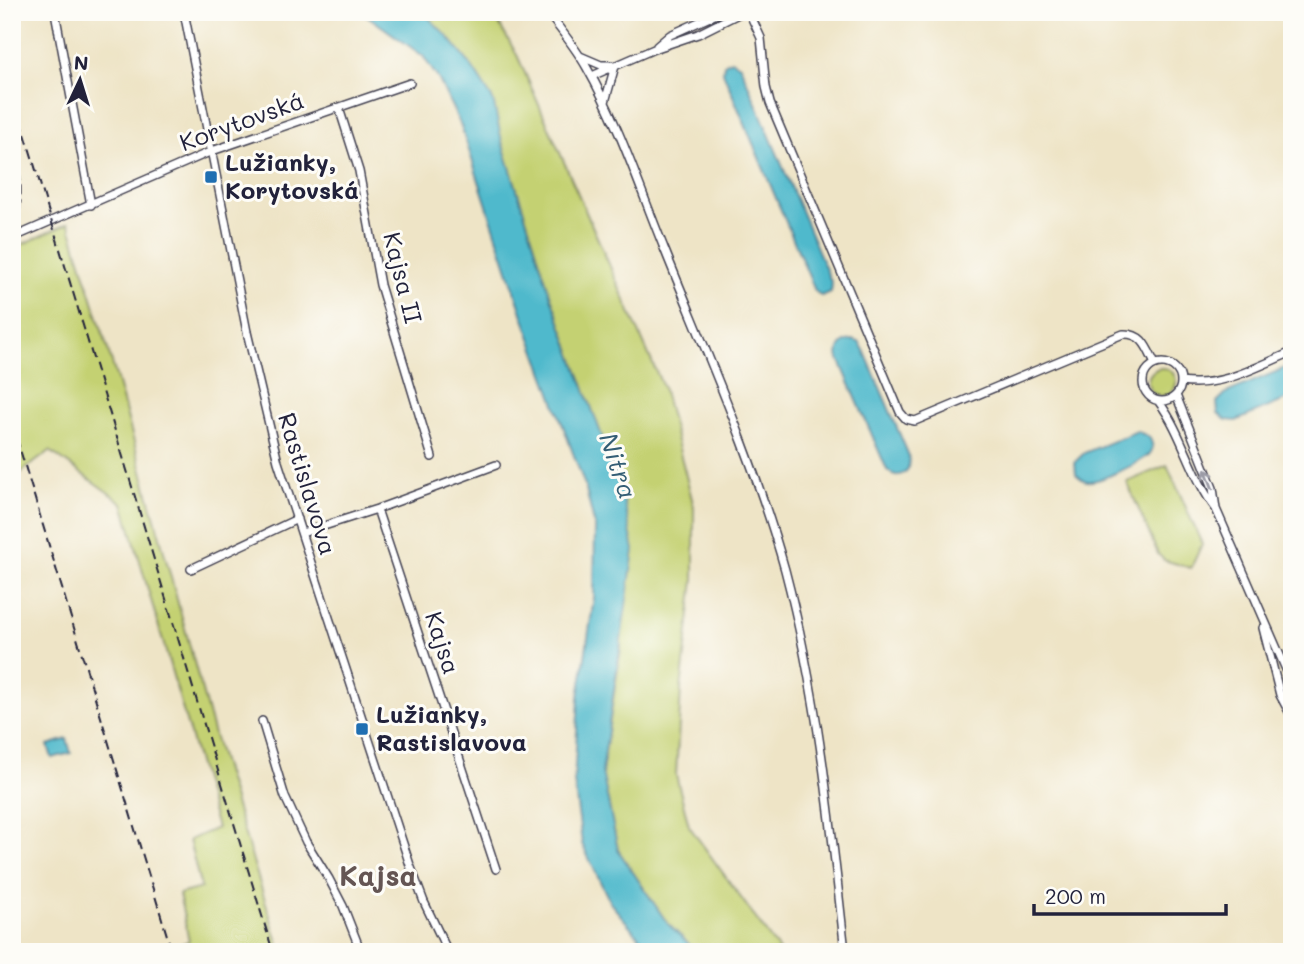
<svg xmlns="http://www.w3.org/2000/svg" width="1304" height="964" viewBox="0 0 1304 964" font-family="Mali,sans-serif">
<style>
.green{fill:#c4d172;stroke:#737a56;stroke-width:2}
.water{fill:#4fb9cc;stroke:#386e84;stroke-width:2}
.lines{fill:none;stroke-linecap:round;stroke-linejoin:round}
.minor-casing{stroke:#413f50;stroke-width:10}
.minor{stroke:#fff;stroke-width:7}
.rail{stroke:#22223b;stroke-width:2;stroke-dasharray:10 5;stroke-linecap:butt}
.oneway{stroke:#9c9ca7}
.poi-dot{fill:#1f6fb2;stroke:#fdfcf7;stroke-width:2.5}
.labels{text-anchor:middle;stroke-width:6;stroke-linejoin:round;paint-order:stroke}
.street-label{font-size:24px;fill:#22223b;stroke:#fdfcf7}
.poi-label{font-size:24px;font-weight:bold;fill:#22223b;stroke:#fdfcf7;text-anchor:start}
.water-label{font-size:26px;font-style:italic;fill:#345e75;stroke:#fdfcf7}
.quarter-label{font-size:28px;font-weight:bold;fill:#645553;stroke:#fdfcf7}
</style>
<rect width="100%" height="100%" fill="#fdfcf7"/>
<filter id="ink" filterUnits="userSpaceOnUse"><feTurbulence type="fractalNoise" baseFrequency=".0143" numOctaves="2"/><feDisplacementMap in="SourceGraphic" scale="14" xChannelSelector="R" yChannelSelector="G"/><feConvolveMatrix kernelMatrix="1 2 1 2 8 2 1 2 1" color-interpolation-filters="sRGB"/></filter>
<filter id="wash" filterUnits="userSpaceOnUse"><feTurbulence type="fractalNoise" baseFrequency=".00686" numOctaves="4" result="noise"/><feDisplacementMap in="SourceGraphic" scale="28" xChannelSelector="R" yChannelSelector="G"/><feGaussianBlur stdDeviation="1.57" result="paint"/><feColorMatrix in="noise" values="0 0 0 0 0 0 0 0 0 0 0 0 0 0 0 0 0 1.4 0 .05"/><feComposite in="paint" operator="in"/></filter>
<g filter="url(#wash)">
<rect width="100%" height="100%" fill="#eee4c6"/>
<path class="green" d="M423 12H492L517 55 663 387 694 507V580L681 689 676 775 689 826 780 952H697L668 924 618 850 602 772 621 649 622 491 551 297 502 142 493 100 470 64 449 38Z
M69 223 116 376 214 735 281 952H161L189 941 179 894 201 888 189 840 217 828 123 503 50 451 12 479V249Z
M1148 382a14 14 0 1 1 28 0a14 14 0 1 1-28 0Z
M1167 465 1202 544 1191 568 1164 560 1158 554 1127 482Z"/>
<path class="water" d="M362 12H423L449 38 470 64 493 100 502 142 551 297 622 491 634 550 602 772 618 850 668 924 697 952H652L611 904 582 844 574 781 579 697 594 598 595 527 585 486 523 316 461 126 439 80 423 56Z
M731 60 740 65 832 284 831 292 821 296 815 291 723 72 724 64Z
M852 340 859 342 864 350 909 456 908 469C902 477 894 477 887 470L839 359C836 349 842 341 852 340Z
M1292 365V397L1236 421 1226 420 1218 413 1217 402 1226 393Z
M1137 431 1149 437C1152 442 1154 447 1151 452 1148 460 1100 481 1091 481 1084 482 1080 478 1076 474L1075 462 1084 453Z
M67 739 71 753 52 758 48 745Z"/>
</g>
<g filter="url(#ink)">
<g class="lines">
<defs>
<path id="minor" d="M55 12 91 205
M184 12 247 332 278 462 410 865 424 902 448 952
M547 12C561 30 576 48 587 68 620 126 641 192 666 253 708 357 755 462 785 570 818 695 831 823 845 952
M749 12 761 38 766 87 770 103 900 412 906 419 915 421 1123 334C1143 333 1147 348 1155 364
M657 46 670 35 721 12
M580 56 601 65H611
M592 76 654 49 698 34 742 12
M605 102 615 66
M339 108 359 171 380 285 432 457
M12 238 212 151 410 83
M1143 382a19 19 0 1 1 38 0a19 19 0 1 1-38 0Z
M1181 382C1221 388 1256 367 1292 352
M1176 395 1213 488 1216 509 1292 683
M1159 402C1183 434 1191 476 1216 509
M377 509 496 869
M302 533 377 509 496 465
M191 569 297 519
M1263 628 1280 695 1292 717
M262 721 285 797 306 842 329 879 343 906 361 952"/>
</defs>
<use href="#minor" class="minor-casing"/>
<use href="#minor" class="minor"/>
<path class="rail" d="M12 91 273 952
M12 126C27 180 19 230 12 284
M12 423 172 952"/>
</g>
<defs><path id="oneway-shaft" d="M-6 0H5M1.5-3L5.5 0L1.5 3" fill="none" stroke-width="1.6" stroke-linecap="round" stroke-linejoin="round" transform="scale(1.75)"/></defs>
<use class="oneway" href="#oneway-shaft" transform="translate(1209 479) rotate(-111)"/>
</g>
<g class="poi-dot">
<rect x="204" y="170" width="14" height="14" rx="3.5"/>
<rect x="355" y="722" width="14" height="14" rx="3.5"/>
</g>
<g class="labels">
<g class="street-label">
<text transform="translate(242 122) rotate(-20)" y="8">Korytovská</text>
<text transform="translate(402 278) rotate(76)" y="8">Kajsa II</text>
<text transform="translate(307 484) rotate(73)" y="8">Rastislavova</text>
<text transform="translate(442 643) rotate(72)" y="8">Kajsa</text>
</g>
<g class="poi-label">
<text x="225" y="171">Lužianky,<tspan x="225" dy="28">Korytovská</tspan></text>
<text x="376" y="723">Lužianky,<tspan x="376" dy="28">Rastislavova</tspan></text>
</g>
<g class="water-label">
<text transform="translate(618 466) rotate(71)" y="9">Nitra</text>
</g>
<g class="quarter-label">
<text x="378" y="886">Kajsa</text>
</g>
</g>
<rect width="1304" height="964" fill="none" stroke="#fdfcf7" stroke-width="42"/>
<g transform="translate(80 80) rotate(4)" stroke="#fdfcf7" stroke-width="5" paint-order="stroke">
<path d="M0-5L12 26L0 18L-12 26Z" fill="#22223b"/>
<text y="-10" font-size="19" font-weight="bold" text-anchor="middle" fill="#22223b">N</text>
</g>
<path d="M1034 904v10h192v-10" fill="none" stroke="#22223b" stroke-width="3.5"/>
<text x="1045" y="904" font-size="21" fill="#22223b" stroke="#fdfcf7" stroke-width="5" paint-order="stroke">200 m</text>
</svg>
